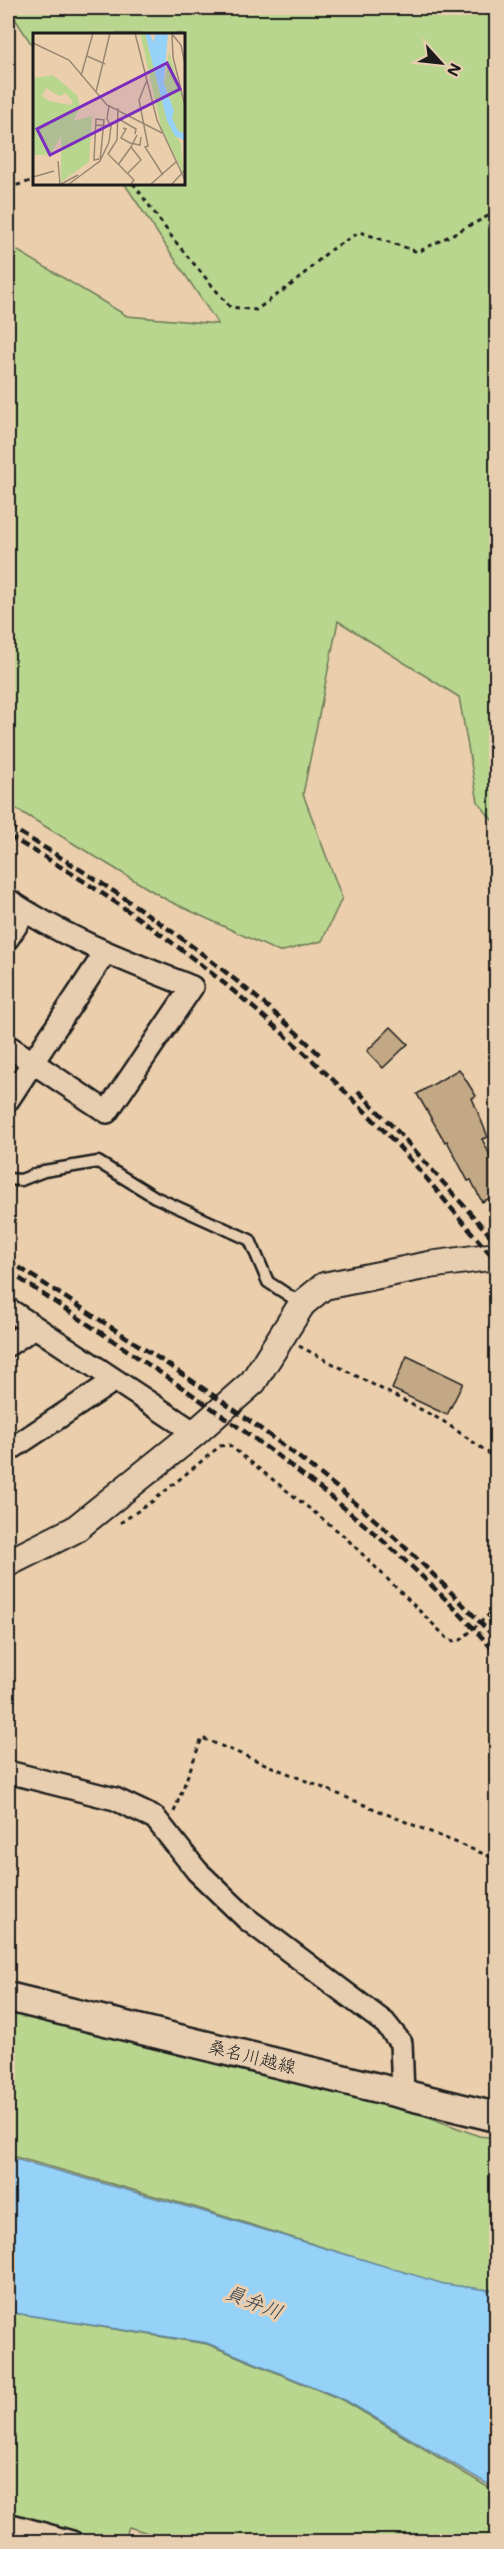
<svg xmlns="http://www.w3.org/2000/svg" width="504" height="2549" viewBox="0 0 504 2549" font-family="Mali,'Klee One',sans-serif">
<style>
.green{fill:#b9d68f;stroke:#6a7956;stroke-width:1.5}
.water{fill:#96d1f7;stroke:#65899f;stroke-width:1.5}
.building{fill:#c3a885;stroke:#1c1c1c;stroke-width:1.5}
.lines{fill:none;stroke-linecap:round;stroke-linejoin:round}
.service-casing{stroke:#1c1c1c;stroke-width:15}
.minor-casing{stroke:#1c1c1c;stroke-width:26}
.tertiary-casing{stroke:#1c1c1c;stroke-width:30}
.secondary-casing{stroke:#1c1c1c;stroke-width:33}
.path{stroke:#1c1c1c;stroke-width:3;stroke-dasharray:4.5 4.5;stroke-linecap:butt}
.service{stroke:#e8ceb0;stroke-width:10}
.minor{stroke:#e8ceb0;stroke-width:21}
.tertiary{stroke:#e8ceb0;stroke-width:26}
.secondary{stroke:#e8ceb0;stroke-width:28}
.rail{stroke:#1c1c1c;stroke-width:4.5;stroke-dasharray:9 4.5;stroke-linecap:butt}
.labels{text-anchor:middle;stroke-width:6;stroke-linejoin:round;paint-order:stroke}
.street-label{font-size:18px;fill:#1c1c1c;stroke:#e8ceb0}
.water-label{font-size:20px;font-style:italic;fill:#344048;stroke:#e8ceb0}
.inset-road{fill:none;stroke:#988772;stroke-width:1.5}
.view{fill:#7b2cbf;fill-opacity:0.15;stroke:#7b2cbf;stroke-width:3}
.inset-edge{fill:none;stroke:#1c1c1c;stroke-width:3}
</style>
<rect width="100%" height="100%" fill="#ebcfac"/>
<filter id="ink" filterUnits="userSpaceOnUse"><feTurbulence type="fractalNoise" baseFrequency=".0167" numOctaves="2"/><feDisplacementMap in="SourceGraphic" scale="12" xChannelSelector="R" yChannelSelector="G"/><feConvolveMatrix kernelMatrix="1 2 1 2 8 2 1 2 1" color-interpolation-filters="sRGB"/></filter>
<g filter="url(#ink)">
<path class="green" d="M8 8H496V825L478 802 459 697 338 621 303 794 342 898 322 941 279 952 167 900 8 804V245L127 316 218 324 124 183H183V34H34V48Z
M8 2010 362 2092 479 2136 496 2138V2291L441 2284 194 2207 8 2155Z
M8 2312 207 2344 345 2401 496 2492V2541L175 2542 129 2527 124 2541 8 2540Z"/>
<path class="water" d="M8 2157 195 2209 444 2284 496 2291V2489L345 2400 207 2343 8 2312Z"/>
<path class="building" d="M391 1027 408 1044 383 1068 367 1051Z
M459 1069 476 1096 472 1098 488 1137 482 1139 496 1167V1195L482 1202 471 1180 468 1181 447 1141 445 1142 417 1094Z
M407 1356 463 1383 447 1415 392 1389Z"/>
<g class="lines">
<defs>
<path id="service" d="M8 1179 21 1180 44 1171 98 1162 155 1197 250 1240 268 1282 302 1304"/>
<path id="minor" d="M8 900C64 938 129 962 192 987L107 1112 8 1046
M8 938 25 912
M8 1100 105 953
M8 1309 195 1433
M8 1345 35 1327
M8 1451 115 1380
M8 1772 115 1799 155 1818 197 1871 247 1919 385 2023 401 2043 403 2093
M8 2524 72 2542"/>
<path id="tertiary" d="M8 1563 74 1530 195 1433 253 1382 302 1304 324 1286 429 1265 496 1256"/>
<path id="secondary" d="M8 1997 496 2117"/>
</defs>
<use href="#service" class="service-casing"/>
<use href="#minor" class="minor-casing"/>
<use href="#tertiary" class="tertiary-casing"/>
<use href="#secondary" class="secondary-casing"/>
<path class="path" d="M133 183 174 240 230 307 256 310 295 282 330 250 360 232 418 252 496 212
M8 188 34 180
M299 1346 443 1421 496 1458
M120 1523 153 1501 220 1446 229 1445 343 1535 450 1641 461 1640 496 1608
M174 1812 202 1738 496 1859"/>
<use href="#service" class="service"/>
<use href="#minor" class="minor"/>
<use href="#tertiary" class="tertiary"/>
<use href="#secondary" class="secondary"/>
<path class="rail" d="M8 826C120 891 228 965 321 1056
M8 836C149 914 278 1020 389 1136 427 1176 459 1220 496 1260
M358 1091 400 1134 496 1242
M8 1260C120 1334 237 1405 341 1491 396 1536 447 1587 496 1639
M8 1271C180 1386 358 1496 496 1653"/>
</g>
</g>
<g class="labels">
<g class="street-label">
<text transform="translate(252 2057) rotate(14)" y="6">桑名川越線</text>
</g>
<g class="water-label">
<text transform="translate(254 2302) rotate(22)" y="7">員弁川</text>
</g>
</g>
<g transform="translate(33 33)">
<rect width="152" height="152" fill="#ebcfac"/>
<path d="M107 0H112L134 88 148 111 151 142 128 94ZM136 19 151 70V100L145 98 139 85 141 78 131 50ZM20 42 44 62 47 74 40 88 59 83 56 129 28 149V103L17 122H0L1 45ZM13 55 26 63 33 60 40 69 37 72 16 68 9 63Z" fill="#b9d68f" fill-rule="evenodd"/>
<path d="M112 0H117L120 9 123 0H135L131 50 141 78 139 85 145 98 151 100V107L142 103 134 88Z" fill="#96d1f7"/>
<path class="inset-road" d="M102 0 124 87 152 147M0 10 36 27 74 72 129 100M54 23 72 31M152 31 148 12 139 1 140 24 152 73M48 43 60 0M114 47 106 67 115 113 112 114 130 142M63 59 77 0M76 72 74 86 78 93M85 75 84 107 75 121 101 147 98 151M84 85 103 96 102 101M63 92 78 93 76 109 67 128M90 95 93 96 88 105 97 110 107 112 108 104M25 128 27 151M85 132 98 114M95 140 108 127 98 114 104 102M0 144 21 138M28 151 45 142M36 151 67 128 71 87 63 86 61 127 66 126M118 151 144 128M139 151 152 137"/>
<path class="view" d="M134 30 147 56 17 122 4 96Z"/>
<rect width="152" height="152" class="inset-edge"/>
</g>
<rect width="504" height="2549" fill="none" stroke="#e8ceb0" stroke-width="30"/>
<rect x="15" y="15" width="474" height="2519" fill="none" stroke="#1c1c1c" stroke-width="2" filter="url(#ink)"/>
<g transform="translate(441 63) rotate(117)" stroke="#e8ceb0" stroke-width="4.5" paint-order="stroke">
<path d="M0-4.5L10 22L0 15L-10 22Z" fill="#1c1c1c"/>
<text y="-9" font-size="16" font-weight="bold" text-anchor="middle" fill="#1c1c1c">N</text>
</g>
</svg>
